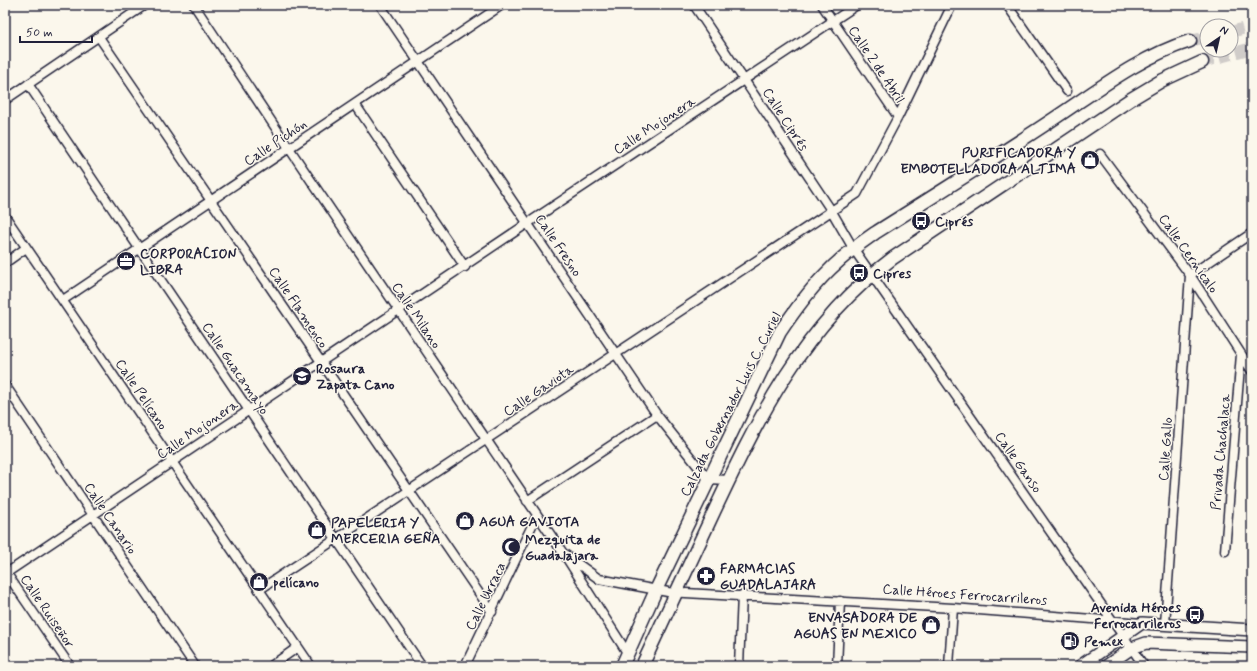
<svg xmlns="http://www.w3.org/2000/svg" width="1257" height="671" viewBox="0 0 1257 671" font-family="Mynerve,sans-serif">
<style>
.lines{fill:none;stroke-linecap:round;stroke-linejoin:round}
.primary-tunnel{stroke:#d0ccc9;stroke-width:12;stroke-dasharray:12 6;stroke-linecap:butt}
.street-casing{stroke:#22223b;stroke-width:11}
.secondary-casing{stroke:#22223b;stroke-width:14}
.primary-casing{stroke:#22223b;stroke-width:15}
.street{stroke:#fbf7ec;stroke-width:8}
.secondary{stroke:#fbf7ec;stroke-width:11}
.primary{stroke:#fbf7ec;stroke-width:12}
.labels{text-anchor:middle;stroke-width:3;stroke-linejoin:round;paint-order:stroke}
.street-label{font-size:14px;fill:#22223b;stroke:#fbf7ec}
.poi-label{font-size:14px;font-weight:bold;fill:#22223b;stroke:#fbf7ec;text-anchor:start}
</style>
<rect width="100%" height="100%" fill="#fbf7ec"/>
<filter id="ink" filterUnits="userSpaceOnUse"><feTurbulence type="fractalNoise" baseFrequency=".025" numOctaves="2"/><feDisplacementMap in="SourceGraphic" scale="8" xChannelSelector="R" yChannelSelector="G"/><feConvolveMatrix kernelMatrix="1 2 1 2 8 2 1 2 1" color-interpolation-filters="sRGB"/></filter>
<g filter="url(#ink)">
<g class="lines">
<path class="primary-tunnel" d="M1231 32 1252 26
M1190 41 1207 37
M1202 62 1252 48"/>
<defs>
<path id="street" d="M194 5 289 148 563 553 599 579 668 592 953 608 1142 623
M380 5 657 415 708 479 729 480
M694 5 831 210 853 248 1144 666
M822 5 898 117
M1007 5 1067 91
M99 37 492 612
M28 84 422 666
M5 100 145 5
M355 104 465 267
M1100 154 1190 275 1252 371
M5 216 311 666
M5 263 26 248
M63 300 502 5
M5 385 195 666
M527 501 657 415
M1225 551 1241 354
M566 557 628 654
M5 571 70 666
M5 574 528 223 857 5
M259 590 857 194 898 117 952 5
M1165 624 1190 275 1252 233
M271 666 298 647
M465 666 537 515
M739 666 742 595
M837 666 840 601
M949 666 953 608"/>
<path id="secondary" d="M1080 666 1142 623 1252 630
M1106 666 1132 648 1146 643 1252 647"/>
<path id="primary" d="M622 666 656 590 780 332C810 288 831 263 875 233 932 197 990 161 1046 124 1092 94 1138 57 1190 41
M642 666C665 617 688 567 711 518 758 418 802 326 893 258L1131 99 1161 81 1202 62"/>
</defs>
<use href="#street" class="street-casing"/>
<use href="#secondary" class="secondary-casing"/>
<use href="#primary" class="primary-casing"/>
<use href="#street" class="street"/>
<use href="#secondary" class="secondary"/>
<use href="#primary" class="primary"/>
</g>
</g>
<defs>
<symbol id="shop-disc" viewBox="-11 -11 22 22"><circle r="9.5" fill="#22223b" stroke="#fbf7ec"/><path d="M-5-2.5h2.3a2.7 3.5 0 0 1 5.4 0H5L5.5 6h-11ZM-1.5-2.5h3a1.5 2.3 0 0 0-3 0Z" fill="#fff"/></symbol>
<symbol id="bus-disc" viewBox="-11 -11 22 22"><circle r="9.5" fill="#22223b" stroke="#fbf7ec"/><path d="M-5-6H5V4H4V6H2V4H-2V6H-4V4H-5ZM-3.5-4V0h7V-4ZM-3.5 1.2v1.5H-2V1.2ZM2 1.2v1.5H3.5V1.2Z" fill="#fff"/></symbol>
<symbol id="office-disc" viewBox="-11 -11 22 22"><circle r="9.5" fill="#22223b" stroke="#fbf7ec"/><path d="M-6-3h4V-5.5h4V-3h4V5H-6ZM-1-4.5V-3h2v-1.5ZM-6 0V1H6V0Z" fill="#fff"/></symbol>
<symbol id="school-disc" viewBox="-11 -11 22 22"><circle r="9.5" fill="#22223b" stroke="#fbf7ec"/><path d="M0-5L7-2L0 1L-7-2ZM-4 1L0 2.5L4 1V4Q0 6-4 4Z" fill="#fff"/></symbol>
<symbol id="mosque-disc" viewBox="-11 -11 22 22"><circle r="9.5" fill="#22223b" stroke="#fbf7ec"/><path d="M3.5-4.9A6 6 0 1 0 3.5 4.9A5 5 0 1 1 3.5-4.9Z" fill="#fff"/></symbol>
<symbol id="pharmacy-disc" viewBox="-11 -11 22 22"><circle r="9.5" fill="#22223b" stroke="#fbf7ec"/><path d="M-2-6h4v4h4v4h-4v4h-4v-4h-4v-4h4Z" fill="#fff"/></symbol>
<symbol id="fuel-disc" viewBox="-11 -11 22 22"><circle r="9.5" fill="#22223b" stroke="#fbf7ec"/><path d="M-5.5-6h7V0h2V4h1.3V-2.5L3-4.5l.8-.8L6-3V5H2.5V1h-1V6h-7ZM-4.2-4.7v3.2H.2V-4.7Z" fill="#fff"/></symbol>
</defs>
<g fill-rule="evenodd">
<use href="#shop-disc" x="1079" y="149" width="22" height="22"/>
<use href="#bus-disc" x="910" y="210" width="22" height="22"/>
<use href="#office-disc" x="115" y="250" width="22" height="22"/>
<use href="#bus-disc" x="848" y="262" width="22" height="22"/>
<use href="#school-disc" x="291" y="365" width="22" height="22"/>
<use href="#shop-disc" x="454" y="510" width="22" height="22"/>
<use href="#shop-disc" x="306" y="519" width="22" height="22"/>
<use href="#mosque-disc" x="500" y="536" width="22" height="22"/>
<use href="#pharmacy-disc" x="695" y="565" width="22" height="22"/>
<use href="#shop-disc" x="248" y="571" width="22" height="22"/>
<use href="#bus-disc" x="1184" y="604" width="22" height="22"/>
<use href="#shop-disc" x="920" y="614" width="22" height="22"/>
<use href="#fuel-disc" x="1059" y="630" width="22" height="22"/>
</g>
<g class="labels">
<g class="street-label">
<text transform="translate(877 64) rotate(56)" y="5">Calle 2 de Abril</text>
<text transform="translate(786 119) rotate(57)" y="5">Calle Ciprés</text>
<text transform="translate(654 125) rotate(-33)" y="5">Calle Mojonera</text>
<text transform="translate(275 142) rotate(-34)" y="5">Calle Pichón</text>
<text transform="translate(559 245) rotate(56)" y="5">Calle Fresno</text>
<text transform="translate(1189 253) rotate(55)" y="5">Calle Cernícalo</text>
<text transform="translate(299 307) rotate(56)" y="5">Calle Flamenco</text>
<text transform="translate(417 315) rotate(56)" y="5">Calle Milano</text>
<text transform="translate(236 368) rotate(56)" y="5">Calle Guacamayo</text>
<text transform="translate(538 390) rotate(-34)" y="5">Calle Gaviota</text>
<text transform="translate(142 394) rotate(56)" y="5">Calle Pelícano</text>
<text transform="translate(730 404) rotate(-63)" y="5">Calzada Gobernador Luis C. Curiel</text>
<text transform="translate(197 429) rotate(-34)" y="5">Calle Mojonera</text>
<text transform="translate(1165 449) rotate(-86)" y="5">Calle Gallo</text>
<text transform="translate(1220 452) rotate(-85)" y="5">Privada Chachalaca</text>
<text transform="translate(1019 462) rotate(55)" y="5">Calle Ganso</text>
<text transform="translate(111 518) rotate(56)" y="5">Calle Canario</text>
<text transform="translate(965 594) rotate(4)" y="5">Calle Héroes Ferrocarrileros</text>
<text transform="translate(485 596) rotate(-64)" y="5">Calle Urraca</text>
<text transform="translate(48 611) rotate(56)" y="5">Calle Ruiseñor</text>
</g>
<g class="poi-label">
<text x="1076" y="157" text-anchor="end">PURIFICADORA Y<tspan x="1076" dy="16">EMBOTELLADORA ALTIMA</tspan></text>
<text x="935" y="226">Ciprés</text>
<text x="140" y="258">CORPORACION<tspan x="140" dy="16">LIBRA</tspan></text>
<text x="873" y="278">Cipres</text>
<text x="316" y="373">Rosaura<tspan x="316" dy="16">Zapata Cano</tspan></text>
<text x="479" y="526">AGUA GAVIOTA</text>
<text x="331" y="527">PAPELERIA Y<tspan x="331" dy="16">MERCERIA GEÑA</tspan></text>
<text x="525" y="544">Mezquita de<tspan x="525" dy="16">Guadalajara</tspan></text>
<text x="720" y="573">FARMACIAS<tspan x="720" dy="16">GUADALAJARA</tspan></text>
<text x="273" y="587">pelícano</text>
<text x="1181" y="612" text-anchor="end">Avenida Héroes<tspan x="1181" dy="16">Ferrocarrileros</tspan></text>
<text x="917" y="622" text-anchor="end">ENVASADORA DE<tspan x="917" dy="16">AGUAS EN MEXICO</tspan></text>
<text x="1084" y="646">Pemex</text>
</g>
</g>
<rect width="1257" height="671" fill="none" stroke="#fbf7ec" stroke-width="20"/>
<rect x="10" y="10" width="1237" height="651" fill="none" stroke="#22223b" stroke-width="1.5" filter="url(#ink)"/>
<g transform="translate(1219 38) rotate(34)"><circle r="19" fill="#fbf7ec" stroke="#a4a2a5"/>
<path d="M0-3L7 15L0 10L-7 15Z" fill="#22223b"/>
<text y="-6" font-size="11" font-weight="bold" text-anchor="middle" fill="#22223b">N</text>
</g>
<path d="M20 36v6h72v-6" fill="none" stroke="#22223b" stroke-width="2"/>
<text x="26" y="36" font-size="12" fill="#22223b" stroke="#fbf7ec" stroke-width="3" paint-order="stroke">50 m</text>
</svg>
